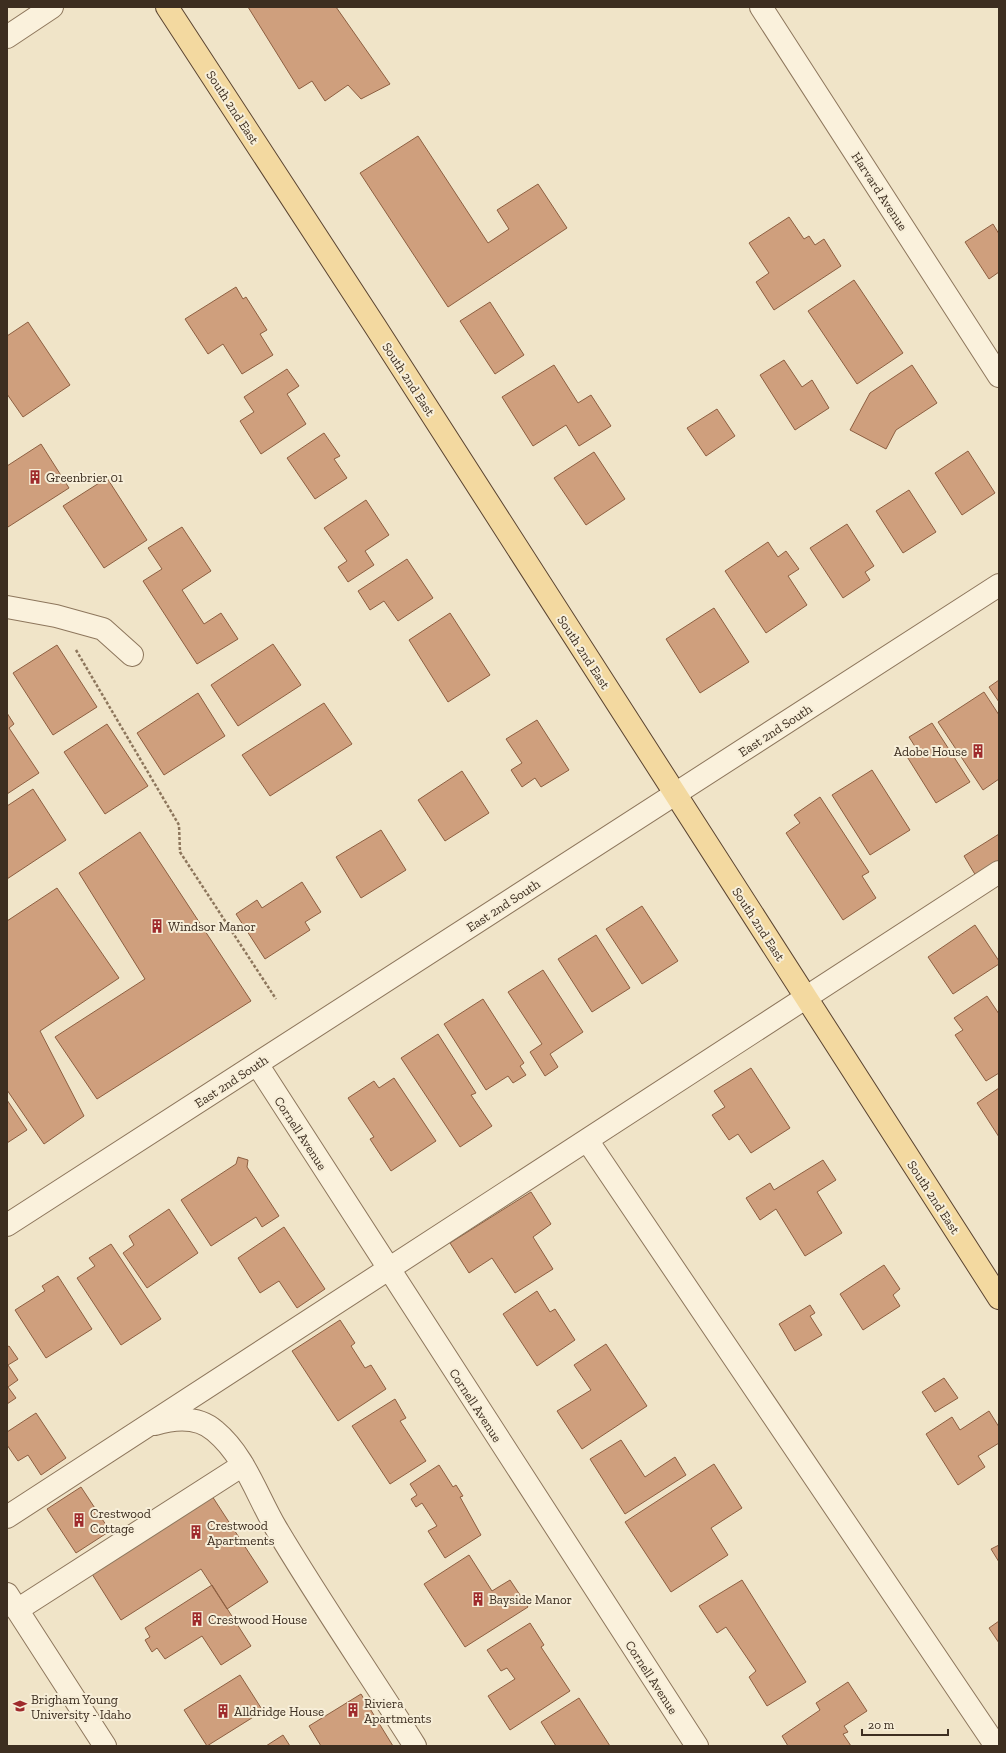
<svg xmlns="http://www.w3.org/2000/svg" width="1006" height="1753" viewBox="0 0 1006 1753" font-family="'Zilla Slab',serif">
<style>
.building{fill:#cf9f7d;stroke:#8d5f41}
.lines{fill:none;stroke-linecap:round;stroke-linejoin:round}
.minor-casing{stroke:#8d765c;stroke-width:24}
.major-casing{stroke:#5b4430;stroke-width:24}
.path{stroke:#8d765c;stroke-width:2.5;stroke-dasharray:3 2;stroke-linecap:butt}
.minor{stroke:#faf1dc;stroke-width:22}
.major{stroke:#f3d9a0;stroke-width:22}
.labels{text-anchor:middle;stroke-width:4;stroke-linejoin:round;paint-order:stroke}
.street-label{font-size:13px;fill:#3d2e20;stroke:#f7eed8}
.poi-label{font-size:13px;fill:#3d2e20;stroke:#f7eed8;text-anchor:start}
</style>
<rect width="100%" height="100%" fill="#f0e4c8"/>
<path class="building" d="M248 7H336L390 84 361 99 348 85 325 101 312 81 299 89Z
M418 136 488 243 509 229 497 210 538 184 567 228 448 307 360 173Z
M789 217 804 239 809 236 815 245 824 239 841 266 774 310 756 282 769 273 749 243Z
M993 224 999 234V272L989 279 965 242Z
M854 280 903 353 857 384 808 311Z
M236 287 243 299 246 297 267 330 260 334 273 355 242 374 223 344 208 354 185 319Z
M490 302 524 355 495 374 460 321Z
M28 322 70 385 23 417 7 394V336Z
M784 360 802 387 812 380 829 408 795 430 760 375Z
M554 365 578 403 591 395 611 426 579 446 566 425 533 446 502 397Z
M912 365 937 403 896 430 886 449 850 430 870 393Z
M287 369 299 386 287 394 306 424 261 454 240 421 254 412 244 397Z
M717 409 735 436 706 456 687 428Z
M324 433 340 456 334 459 347 478 315 499 287 458Z
M41 444 69 488 8 527 7 525V466Z
M968 451 995 493 962 515 935 473Z
M594 452 625 499 586 525 554 478Z
M107 478 147 540 104 568 63 506Z
M909 490 936 532 903 553 876 511Z
M366 500 389 535 365 551 374 565 348 582 338 567 347 561 324 528Z
M847 524 874 566 865 572 870 580 843 598 810 548Z
M182 527 211 571 182 590 204 624 221 613 238 639 197 664 143 581 162 569 148 548Z
M768 542 778 557 786 551 799 569 788 576 807 605 766 633 725 571Z
M407 559 433 598 398 621 384 601 370 610 358 591Z
M714 608 749 662 700 693 666 639Z
M450 613 490 675 448 702 409 640Z
M273 644 301 685 238 726 211 685Z
M57 645 97 707 53 735 13 673Z
M999 680V702L989 687Z
M984 692 999 715V779L983 790 938 722Z
M198 693 225 736 164 775 137 733Z
M324 703 352 744 270 796 242 755Z
M7 713 14 724 9 728 39 773 7 794Z
M537 720 569 770 541 787 535 778 522 787 511 770 522 763 506 739Z
M932 723 970 782 936 803 906 755 916 748 909 737Z
M107 724 148 786 105 814 64 752Z
M872 770 910 830 870 855 832 795Z
M462 771 489 813 445 841 418 800Z
M33 789 66 840 7 879V806Z
M820 797 869 872 862 876 876 898 843 920 786 833 800 823 794 815Z
M381 830 406 870 361 898 336 857Z
M140 832 251 1001 97 1099 55 1037 145 979 79 873Z
M999 834V868L979 881 964 856Z
M302 882 321 912 305 922 310 930 265 959 236 914 257 900 262 908Z
M57 888 119 978 40 1031 84 1116 44 1144 7 1090V921Z
M642 906 678 961 642 984 606 929Z
M975 925 999 961V964L953 994 928 957Z
M596 935 630 988 592 1012 558 959Z
M543 970 583 1032 550 1054 558 1067 545 1076 530 1052 542 1044 508 992Z
M987 996 999 1014V1073L986 1081 955 1035 963 1030 954 1018Z
M483 999 524 1063 520 1066 526 1075 513 1083 508 1076 486 1090 444 1024Z
M438 1034 476 1093 471 1095 492 1126 460 1147 401 1058Z
M751 1068 790 1128 751 1153 738 1134 729 1140 712 1115 725 1107 714 1091Z
M394 1078 436 1141 391 1171 370 1139 374 1137 348 1098 374 1081 379 1088Z
M999 1088V1137L977 1103Z
M7 1100 27 1130 7 1143Z
M238 1157 248 1160 247 1167 279 1216 262 1227 256 1217 211 1246 181 1200 236 1164Z
M823 1160 836 1180 817 1192 842 1233 805 1256 776 1209 760 1220 746 1198 770 1183 774 1190Z
M531 1192 551 1224 533 1237 553 1269 515 1293 492 1258 469 1273 450 1243Z
M169 1209 198 1253 147 1288 123 1253 134 1245 129 1236Z
M284 1227 325 1289 297 1308 279 1281 260 1293 238 1258Z
M111 1244 161 1319 121 1345 77 1278 95 1266 89 1258Z
M884 1265 900 1289 893 1295 900 1306 863 1330 840 1294Z
M58 1276 92 1329 46 1358 15 1310 45 1291 42 1286Z
M537 1291 550 1312 555 1309 575 1340 537 1366 503 1314Z
M810 1305 815 1313 810 1316 822 1335 795 1351 779 1324Z
M340 1320 355 1343 351 1346 365 1368 371 1365 386 1389 338 1421 292 1351Z
M606 1344 647 1406 582 1449 557 1411 591 1390 574 1365Z
M9 1346 18 1359 8 1365 18 1380 8 1387 16 1398 7 1404V1347Z
M944 1378 958 1398 935 1412 922 1392Z
M395 1399 406 1418 400 1421 426 1461 390 1484 352 1426Z
M989 1411 999 1427V1443L978 1456 985 1467 958 1485 926 1434 952 1417 960 1430Z
M36 1413 66 1458 41 1475 28 1455 18 1461 7 1445V1432Z
M621 1440 645 1477 675 1457 686 1475 625 1514 590 1459Z
M714 1464 742 1508 711 1528 728 1555 671 1592 625 1522Z
M439 1465 453 1487 456 1485 463 1496 460 1497 481 1535 445 1558 428 1531 437 1526 422 1503 416 1507 411 1499 417 1495 410 1484Z
M81 1487 110 1531 76 1553 47 1509Z
M212 1496 268 1582 227 1609 201 1569 121 1620 92 1574Z
M999 1545V1562L991 1549Z
M469 1555 492 1591 510 1580 528 1607 465 1647 424 1584Z
M742 1580 806 1682 767 1706 749 1677 756 1671 726 1627 717 1633 699 1606Z
M212 1585 251 1646 221 1665 202 1636 165 1659 157 1648 152 1652 145 1640 150 1637 145 1628Z
M999 1621V1643L989 1628Z
M530 1623 544 1645 541 1647 570 1691 510 1730 488 1696 515 1679 507 1668 501 1671 487 1650Z
M240 1675 263 1711 207 1746 184 1710Z
M848 1682 867 1711 844 1726 848 1732 843 1734 851 1746H788L782 1736 820 1710 816 1703Z
M361 1694 393 1746H321L309 1726Z
M579 1698 610 1746H556L541 1722Z
M283 1735 290 1746H266Z"/>
<g class="lines">
<defs>
<path id="minor" d="M761 7 999 376
M7 37 52 7
M7 607 56 616 103 629 132 655
M257 1064 697 1746
M587 1140 996 1746
M7 1225 999 585
M155 1424C175 1418 198 1416 215 1431 245 1456 257 1496 276 1528 320 1602 369 1673 415 1746
M7 1517 999 872
M7 1594 105 1746
M17 1610 243 1465"/>
<path id="major" d="M167 7 375 326 999 1298"/>
</defs>
<use href="#minor" class="minor-casing"/>
<use href="#major" class="major-casing"/>
<path class="path" d="M76 650 179 825 180 852 276 999"/>
<use href="#minor" class="minor"/>
<use href="#major" class="major"/>
</g>
<defs>
<symbol id="building-bare" viewBox="-9 -9 18 18"><path d="M-4-6H4V6H1V3H-1V6H-4ZM-2.5-4.3h1.7v1.8h-1.7ZM.8-4.3h1.7v1.8H.8ZM-2.5-1h1.7V.8h-1.7ZM.8-1h1.7V.8H.8Z" fill="#9e2a2b" stroke="#f7eed8" stroke-width="2.5" paint-order="stroke"/></symbol>
<symbol id="university-bare" viewBox="-9 -9 18 18"><path d="M0-5L7-2L0 1L-7-2ZM-4 1L0 2.5L4 1V4Q0 6-4 4Z" fill="#9e2a2b" stroke="#f7eed8" stroke-width="2.5" paint-order="stroke"/></symbol>
</defs>
<g fill-rule="evenodd">
<use href="#building-bare" x="25" y="467" width="20" height="20"/>
<use href="#building-bare" x="968" y="741" width="20" height="20"/>
<use href="#building-bare" x="147" y="916" width="20" height="20"/>
<use href="#building-bare" x="69" y="1510" width="20" height="20"/>
<use href="#building-bare" x="186" y="1522" width="20" height="20"/>
<use href="#building-bare" x="468" y="1589" width="20" height="20"/>
<use href="#building-bare" x="187" y="1609" width="20" height="20"/>
<use href="#university-bare" x="10" y="1696" width="20" height="20"/>
<use href="#building-bare" x="343" y="1700" width="20" height="20"/>
<use href="#building-bare" x="213" y="1701" width="20" height="20"/>
</g>
<g class="labels">
<g class="street-label">
<text transform="translate(233 107) rotate(57)" y="5">South 2nd East</text>
<text transform="translate(880 191) rotate(57)" y="5">Harvard Avenue</text>
<text transform="translate(409 379) rotate(57)" y="5">South 2nd East</text>
<text transform="translate(584 652) rotate(57)" y="5">South 2nd East</text>
<text transform="translate(775 730) rotate(-33)" y="5">East 2nd South</text>
<text transform="translate(503 905) rotate(-33)" y="5">East 2nd South</text>
<text transform="translate(759 924) rotate(57)" y="5">South 2nd East</text>
<text transform="translate(231 1081) rotate(-33)" y="5">East 2nd South</text>
<text transform="translate(301 1133) rotate(57)" y="5">Cornell Avenue</text>
<text transform="translate(934 1197) rotate(57)" y="5">South 2nd East</text>
<text transform="translate(476 1405) rotate(57)" y="5">Cornell Avenue</text>
<text transform="translate(652 1677) rotate(57)" y="5">Cornell Avenue</text>
</g>
<g class="poi-label">
<text x="46" y="482">Greenbrier 01</text>
<text x="967" y="756" text-anchor="end">Adobe House</text>
<text x="168" y="931">Windsor Manor</text>
<text x="90" y="1518">Crestwood<tspan x="90" dy="15">Cottage</tspan></text>
<text x="207" y="1530">Crestwood<tspan x="207" dy="15">Apartments</tspan></text>
<text x="489" y="1604">Bayside Manor</text>
<text x="208" y="1624">Crestwood House</text>
<text x="31" y="1704">Brigham Young<tspan x="31" dy="15">University - Idaho</tspan></text>
<text x="364" y="1708">Riviera<tspan x="364" dy="15">Apartments</tspan></text>
<text x="234" y="1716">Alldridge House</text>
</g>
</g>
<rect width="1006" height="1753" fill="none" stroke="#3d2e20" stroke-width="16"/>
<path d="M862 1729v6h86v-6" fill="none" stroke="#3d2e20" stroke-width="2"/>
<text x="868" y="1729" font-size="12" fill="#3d2e20" stroke="#f7eed8" stroke-width="3" paint-order="stroke">20 m</text>
</svg>
